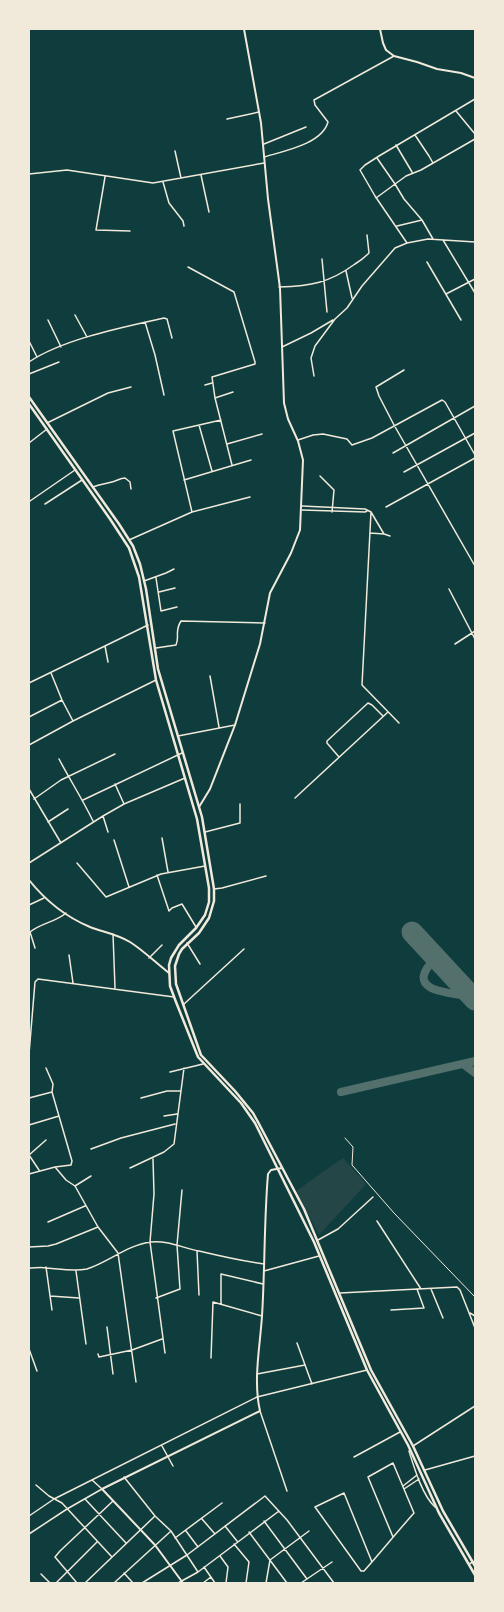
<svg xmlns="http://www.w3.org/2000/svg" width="504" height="1612" viewBox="0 0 504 1612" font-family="Cabin,sans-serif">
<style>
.green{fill:#244646}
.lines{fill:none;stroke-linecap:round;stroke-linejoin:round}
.taxiway{stroke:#53706d;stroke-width:8}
.runway{stroke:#53706d;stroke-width:21}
.service{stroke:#f1e9da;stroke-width:1}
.minor{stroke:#f1e9da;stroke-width:1.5}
.tertiary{stroke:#f1e9da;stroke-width:2}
.secondary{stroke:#f1e9da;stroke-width:2.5}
</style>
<rect width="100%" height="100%" fill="#0f3d3e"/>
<path class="green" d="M343 1158 366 1184 319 1235 296 1191Z"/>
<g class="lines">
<path class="taxiway" d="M436 958C401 991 449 993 471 996
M463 1064 475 1073
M341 1092 475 1061"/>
<path class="runway" d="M412 932 475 1000"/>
<path class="service" d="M345 1138 353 1147 352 1165 394 1213 475 1297"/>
<path class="minor" d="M456 111 475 134
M227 119 259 112
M415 135 429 156 433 163
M264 144 306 127
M396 145 412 172
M175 151 181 178
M264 157C284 151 322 144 328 122L315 105 314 100 394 56
M377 158 395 184 404 199 422 220 433 239
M29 174 67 170 153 183 264 163
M201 175 209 212
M105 177 96 230 130 231
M163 182 169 203 183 221 184 226
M376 198 406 176 421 170 475 139
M397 226 422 220
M443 240 475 293
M407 243 375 196 360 170 365 165 379 156 475 99
M322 259 327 312
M427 262 461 320
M188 267 234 292 255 362V364L212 377 215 398 232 465
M346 271 352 298
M279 287C311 286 329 283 355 264 360 261 365 257 369 253L367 235
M446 294 475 279
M75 315 87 337
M48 320 61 347
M145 322 155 355 164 395
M29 341 37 357
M282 347 311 333 333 320
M29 362C63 339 124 327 164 318L167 319 172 338
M404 370 376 387 379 396 394 425 475 566
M29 374 59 362
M314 376 311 358 315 346 335 319 347 308 362 286 395 248 407 243 428 239 475 242
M205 385 212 383
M215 398 233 392
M47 423 108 393 131 387
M199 425 212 471
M298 440 313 435 323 434 347 439 352 445 372 438 442 400 445 402 475 455
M29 443 47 429
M227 444 262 434
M393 453 475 406
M404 472 475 433
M320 476 334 490 332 512
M184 480 251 460
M93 487C100 484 105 484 112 482 117 481 120 478 125 478L130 482 131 489
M30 501 75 470
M45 504 82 480
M302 506 365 509 371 512 384 534
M386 507 475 458
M302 510 365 512 367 511
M192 512 173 431 221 420
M371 512 362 685 399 723
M370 533 384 534 390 536
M129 540 192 512 250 497
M156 578 161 611 177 607
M144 581 166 573 174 569
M449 589 475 639
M159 592 175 588
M455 644 475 631
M105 646 108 662
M156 648 176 645C180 636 174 632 181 621L265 623
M51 673 62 700 73 721
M210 676 219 727
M29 683 148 625
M29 717 62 700
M178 736 235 725
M29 745 73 721 156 680
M339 757 327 743V741L368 703 372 705 383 716
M59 759C70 780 83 800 93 821
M115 784 124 804
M29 789 61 843
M295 798 388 712
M34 799 61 780 115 754
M83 800 182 753
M103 816 108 832
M48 822 68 809
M205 832 240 823V804
M162 838 168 872
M114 840 129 887
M29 863 103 816 124 804 185 778
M77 863 106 897 161 874 205 866
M157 875 169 911 172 908 182 904 196 927
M214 889 222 888 266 876
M29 905 44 898
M113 934 115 988
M187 943 200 964
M35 948 30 932C41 923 56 922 66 913
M69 955 73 983
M149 958 162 945
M184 1004 244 949
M29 1054 35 982 38 979 174 997
M46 1068 53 1084 52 1092 72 1161 71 1165 55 1167
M170 1072 203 1064
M29 1098 52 1092
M141 1098 167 1091H181
M164 1116 177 1114
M29 1125 59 1116
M91 1149 121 1138 175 1124
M29 1155 46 1140
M29 1155 39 1170
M153 1159 154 1194 150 1242 165 1353
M130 1168 164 1152 174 1144 184 1068
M29 1174 55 1167 66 1180 75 1186 98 1227 118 1253 136 1382
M75 1186 91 1176
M377 1221 421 1289
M48 1222 85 1206
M318 1240 338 1229 373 1197
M29 1247 48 1246 56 1244 98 1227
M197 1251 199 1295
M46 1267 52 1310
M29 1268C35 1268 41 1267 47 1268 61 1269 73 1272 87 1269 109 1262 127 1245 151 1242 168 1240 182 1248 199 1251 220 1256 242 1261 264 1264
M76 1271 86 1344
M264 1271 319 1256
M431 1289 443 1318
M340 1293 457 1287 460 1290 475 1328
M50 1296 79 1298
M156 1298 180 1289 177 1245 182 1190
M221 1304V1274L263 1284
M391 1310 424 1308 417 1289
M470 1313 475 1316
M107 1327 113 1374
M297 1343 312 1384
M29 1349 37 1371
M98 1354 99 1357 132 1350 162 1339
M211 1358 213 1302 262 1316
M257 1374 305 1365
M260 1411 287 1491
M162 1446 173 1466
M413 1446 475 1406
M409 1451C414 1467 422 1495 435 1507
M354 1457 400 1432
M425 1470 475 1456
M124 1477 155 1516 171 1531 198 1572
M36 1485 49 1496 62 1503 112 1557
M403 1486 417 1475
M404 1489 419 1479
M85 1499 126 1543
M29 1516 54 1499 257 1397 367 1370
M202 1519 215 1534
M264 1521 307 1579
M225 1526 237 1541
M186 1531 198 1547
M249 1532 287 1583
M29 1534 67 1509 102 1489 92 1480
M175 1538 222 1503
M234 1544 249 1562 246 1583
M220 1556 228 1567 226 1583
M372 1562 344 1493 315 1507 361 1571H364C381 1552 397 1532 414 1513L393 1463 368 1477 393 1537
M469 1564 475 1561
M204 1567 215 1583
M124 1573 133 1583
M41 1574 50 1583
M56 1583 97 1542
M77 1583 55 1557 60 1551 113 1501
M85 1583 155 1516
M114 1583 171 1531
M142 1583 187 1555 265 1496 287 1520 334 1583
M178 1583 198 1572 279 1511
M203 1583 211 1577
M266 1583 270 1560 309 1531
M301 1583 332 1562"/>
<path class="tertiary" d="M380 29 383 43 386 50 394 56 417 62 437 69 461 73 475 78
M199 807 210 789 235 725 260 644 270 593 291 553 300 530 303 460 298 441 288 419 284 403 280 288 268 199 261 123 244 29
M29 880C45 900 66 917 90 927 103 932 117 934 130 942 144 951 156 963 169 973
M183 1583 155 1545 102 1489 260 1411C253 1380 260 1347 262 1316 265 1269 264 1221 268 1174L271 1170 282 1168"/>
<path class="secondary" d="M29 397 119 524 133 546 140 564 146 589 158 669 202 817 214 889V901L209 918 199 933 182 949 179 954 175 966 176 984 201 1055 235 1091 253 1113 258 1122 304 1209 371 1370 413 1446 443 1511 475 1566
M29 404 110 519 129 548 139 577 156 680 197 819 209 888V902L205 915 196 928 179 945 171 958 169 965 170 986 176 1002 198 1057 241 1103 255 1123 314 1242 367 1370 408 1445 439 1513 475 1575"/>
</g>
<rect width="504" height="1612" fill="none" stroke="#f1e9da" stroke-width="60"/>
</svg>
